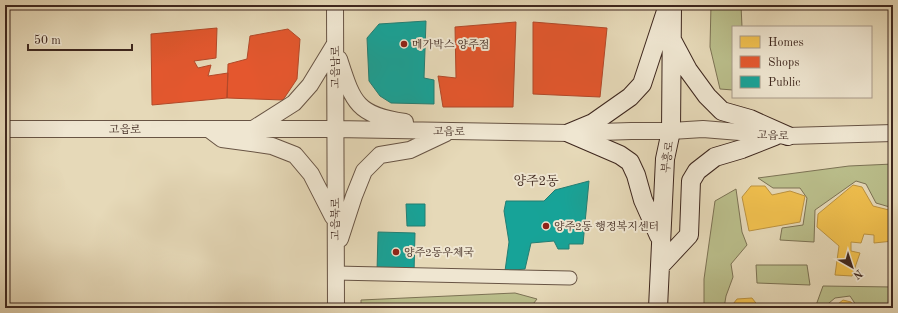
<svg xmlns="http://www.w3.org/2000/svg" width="898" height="313" viewBox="0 0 898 313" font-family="'Old Standard TT','Noto Serif KR',serif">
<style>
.green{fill:#babe8b;stroke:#7c7254}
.homes{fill:#f2c14e;stroke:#bc9340}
.shops{fill:#e4572e;stroke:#b24929}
.public{fill:#17a398;stroke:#237e73}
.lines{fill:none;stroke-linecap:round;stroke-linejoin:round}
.minor-casing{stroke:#685444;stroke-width:15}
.tertiary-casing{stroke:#685444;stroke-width:18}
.secondary-casing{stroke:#3e271e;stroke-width:20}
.minor{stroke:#efe6d1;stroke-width:13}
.tertiary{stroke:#efe6d1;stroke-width:16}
.secondary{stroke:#efe6d1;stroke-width:18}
.poi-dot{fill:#8f2418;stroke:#efe6d1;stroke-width:1.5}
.labels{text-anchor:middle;stroke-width:4;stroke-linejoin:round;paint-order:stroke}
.poi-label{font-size:11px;fill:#3e271e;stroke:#efe6d1;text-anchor:start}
.street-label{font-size:11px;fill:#3e271e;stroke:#efe6d1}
.quarter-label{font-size:13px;fill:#3e271e;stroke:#efe6d1}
</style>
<rect width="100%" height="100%" fill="#e6d9b8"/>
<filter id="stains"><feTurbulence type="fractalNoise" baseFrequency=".005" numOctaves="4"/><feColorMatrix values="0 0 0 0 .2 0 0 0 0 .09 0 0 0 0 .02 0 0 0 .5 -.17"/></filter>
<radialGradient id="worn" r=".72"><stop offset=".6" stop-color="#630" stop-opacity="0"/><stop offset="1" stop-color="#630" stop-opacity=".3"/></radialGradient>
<path class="green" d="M711 5H741L742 27H733V90L720 89 710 47Z
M893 164V208L876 203 866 184 856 181 815 210 814 242 780 240 782 228 803 225 807 198 800 188H773L758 178 849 166Z
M736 189 742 232 747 245 731 264 733 277 726 296 724 308H704V279L715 201Z
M756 265H807L810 285 757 283Z
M823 286 893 287V308H858L850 296 835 298 823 308H815Z
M515 293 537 299 530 308H361V300Z"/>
<path class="homes" d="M853 185 862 187 873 206 893 211V241L874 243V235L864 234 861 243 851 242V251L860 253 852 276 835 275 839 246 817 227 818 214Z
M751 186H765L772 195 790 191 805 196 800 222 749 231 742 197Z
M752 298 759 307 777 304 790 308H730L737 299Z
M843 300 851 302 855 308H833Z"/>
<path class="shops" d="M516 22 513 107H443L438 76 456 78 455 27Z
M533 22 607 28 600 97 533 94Z
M217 28 216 58 194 61 198 68 211 65 208 76 228 73 227 98 152 105 151 34Z
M288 29 300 39 297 79 283 100 227 98 228 64 247 59 250 36Z"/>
<path class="public" d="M426 21 424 78 434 80V104L391 103 380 96 369 81 367 38 379 24Z
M589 181 583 244H569V249H558L554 241 531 243 525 269 505 271 509 242 504 211 506 201H544L555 190Z
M406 204H425V226H407Z
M378 232 415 233 414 273 377 272Z"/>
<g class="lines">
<defs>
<path id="minor" d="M335 273 570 278"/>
<path id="tertiary" d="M335 5 336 308
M339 59C353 102 356 115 405 122
M5 129H335L569 133 631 131H671L703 129 788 136 893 133
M253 129 294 103 310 85 335 44
M210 130 222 139 272 146 295 155 311 174 333 217
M340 239 354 196 364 171 380 155 410 150 446 133"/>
<path id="secondary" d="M672 40 688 70 707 96 722 111 750 119 788 136
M569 133 593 123 630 97 642 84 666 11
M569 133 620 155 630 162 636 175 643 200 659 236
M660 266 689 235 691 181 697 171 715 157 742 149 775 136
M658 308 665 159 671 131 672 5"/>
</defs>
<use href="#minor" class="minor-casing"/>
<use href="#tertiary" class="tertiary-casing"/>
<use href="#secondary" class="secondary-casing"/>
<use href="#minor" class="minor"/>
<use href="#tertiary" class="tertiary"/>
<use href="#secondary" class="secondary"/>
</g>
<g class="poi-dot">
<circle cx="404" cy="44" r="4"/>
<circle cx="546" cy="226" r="4"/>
<circle cx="396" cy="252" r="4"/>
</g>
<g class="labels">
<g class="poi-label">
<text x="412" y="48">메가박스 양주점</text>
<text x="554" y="230">양주2동 행정복지센터</text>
<text x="404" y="256">양주2동우체국</text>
</g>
<g class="street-label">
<text transform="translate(335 67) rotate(-90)" y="4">고읍남로</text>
<text x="125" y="133">고읍로</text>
<text transform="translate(449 131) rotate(1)" y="4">고읍로</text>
<text transform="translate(773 135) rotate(3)" y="4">고읍로</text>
<text transform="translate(667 157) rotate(-82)" y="4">부흥로</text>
<text transform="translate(335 219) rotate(-90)" y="4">고읍북로</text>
</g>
<g class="quarter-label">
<text x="536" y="185">양주2동</text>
</g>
</g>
<rect width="898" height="313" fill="none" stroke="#e6d9b8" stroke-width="20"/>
<rect x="6" y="6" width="886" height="301" fill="none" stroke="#3e271e" stroke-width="2"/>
<rect x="10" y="10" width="878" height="293" fill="none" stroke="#3e271e"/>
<rect x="732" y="26" width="140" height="72" fill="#efe6d1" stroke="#a89a89"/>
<rect x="740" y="36" width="20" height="12" fill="#f2c14e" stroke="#a89a89"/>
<text x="768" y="46" font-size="12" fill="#3e271e">Homes</text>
<rect x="740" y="56" width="20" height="12" fill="#e4572e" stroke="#a89a89"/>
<text x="768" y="66" font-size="12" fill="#3e271e">Shops</text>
<rect x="740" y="76" width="20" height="12" fill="#17a398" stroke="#a89a89"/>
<text x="768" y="86" font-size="12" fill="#3e271e">Public</text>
<g transform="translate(852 267) rotate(141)" stroke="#efe6d1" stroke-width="3" paint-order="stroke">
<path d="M0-3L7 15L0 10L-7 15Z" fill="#3e271e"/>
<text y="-6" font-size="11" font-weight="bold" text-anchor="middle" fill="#3e271e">N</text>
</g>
<path d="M28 44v6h104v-6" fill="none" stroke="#3e271e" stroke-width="2"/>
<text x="34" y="44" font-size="12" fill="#3e271e" stroke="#efe6d1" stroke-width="3" paint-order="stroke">50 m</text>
<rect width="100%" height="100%" filter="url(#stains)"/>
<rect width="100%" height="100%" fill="url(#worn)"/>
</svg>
